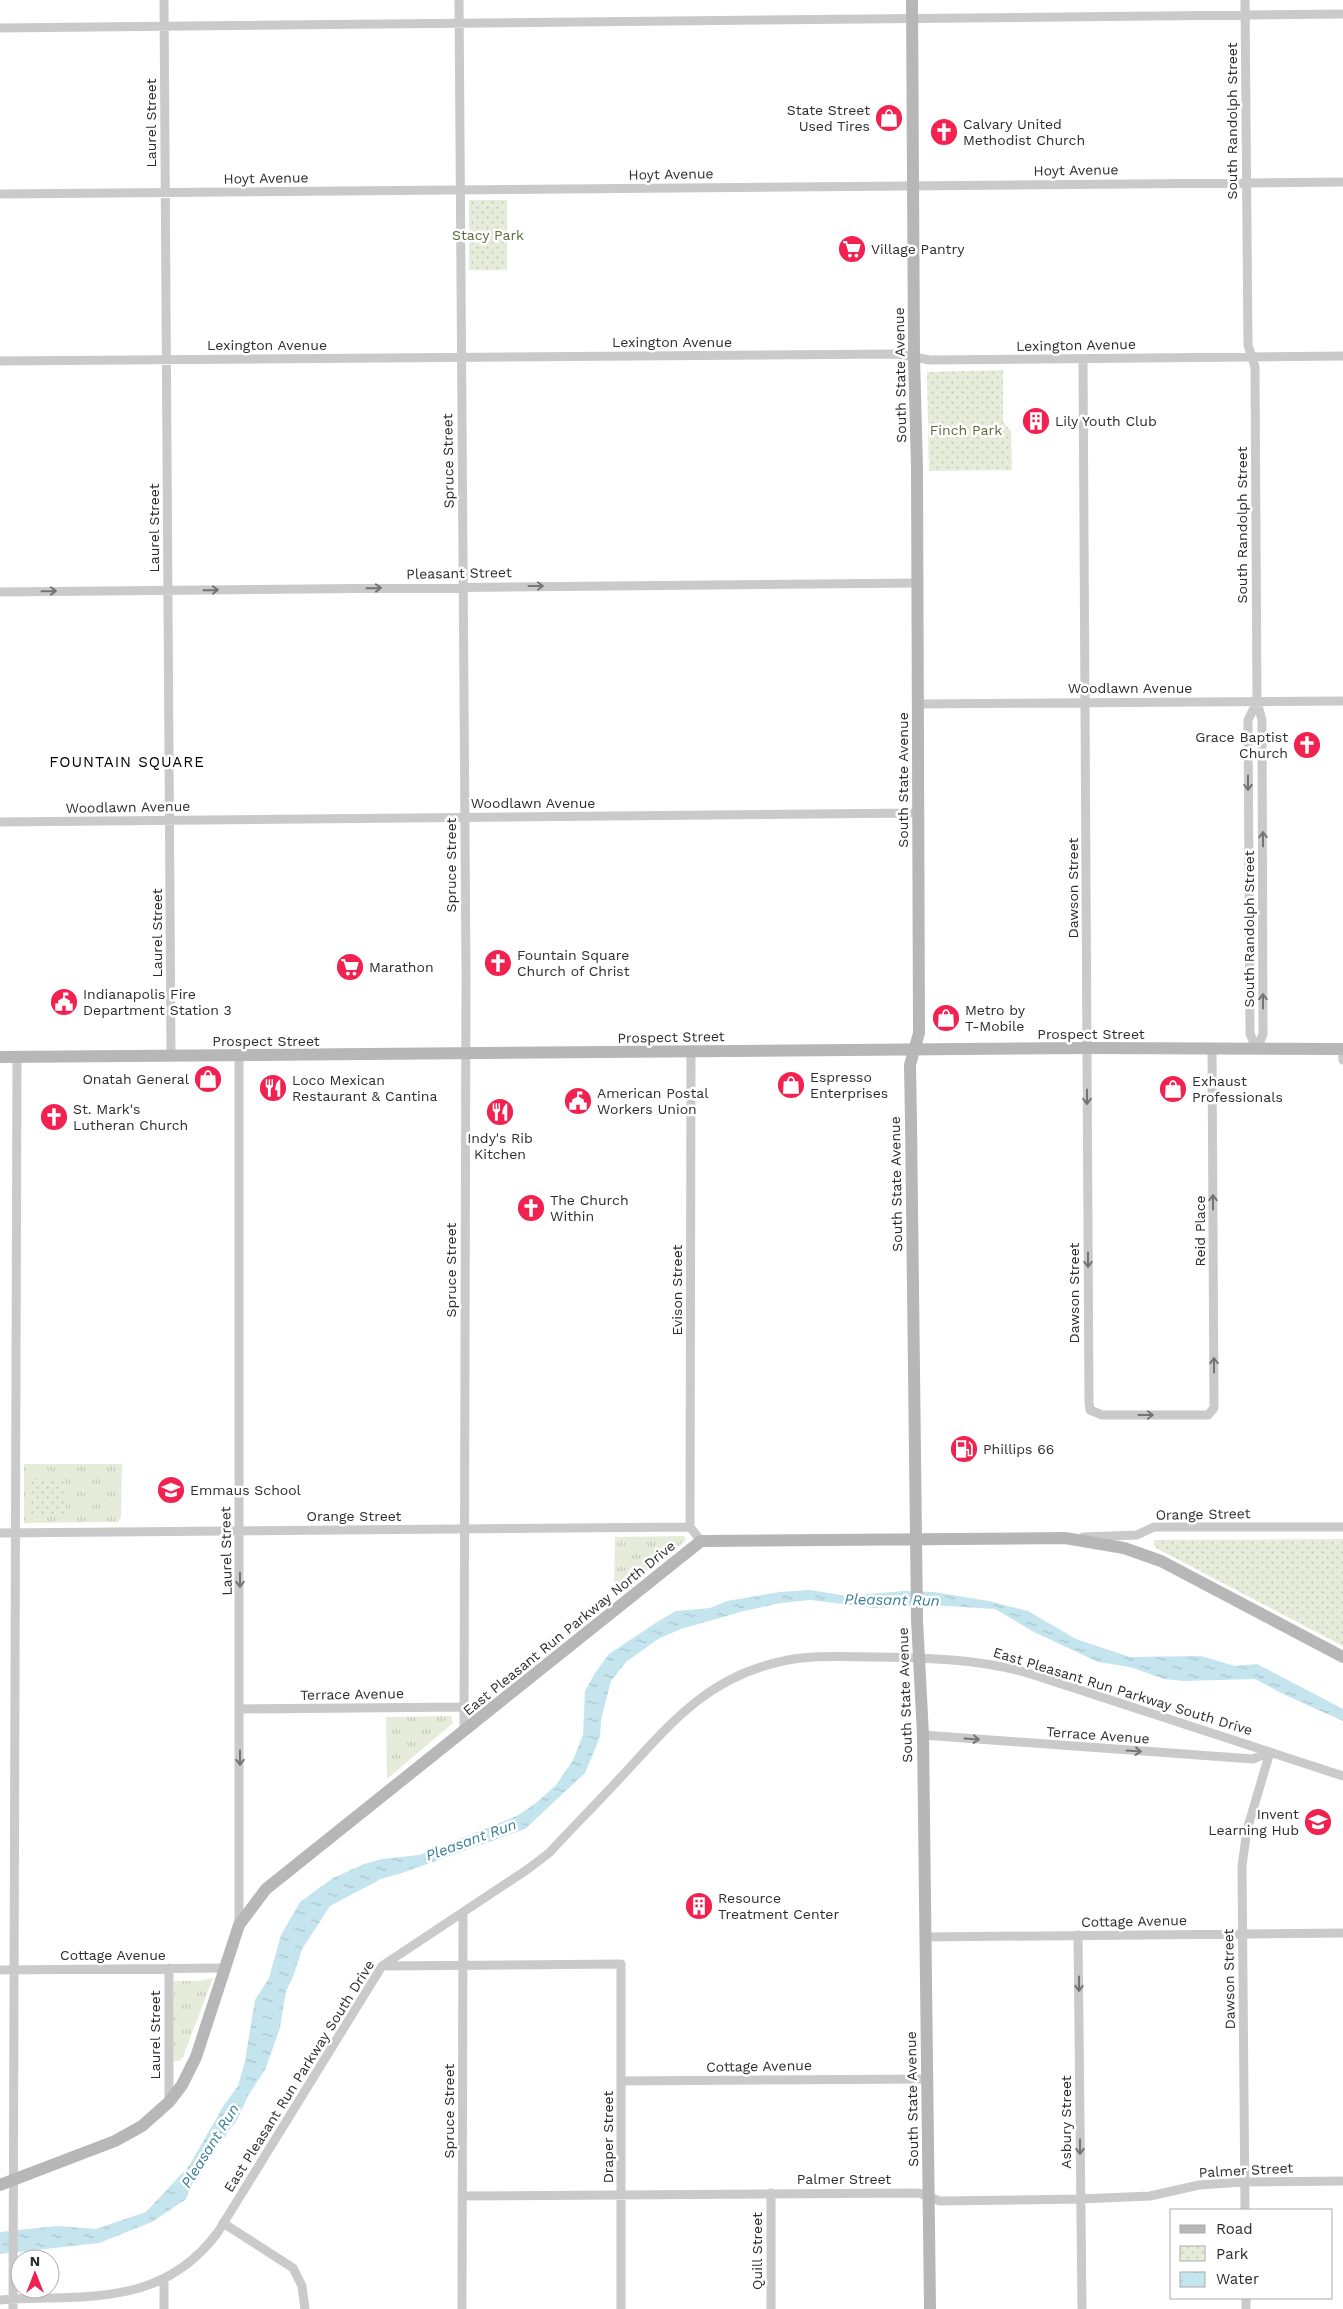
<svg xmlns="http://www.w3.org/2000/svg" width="1343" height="2309" viewBox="0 0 1343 2309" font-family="'Work Sans',sans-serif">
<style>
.grass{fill:url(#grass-tufts)}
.park{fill:url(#park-dots)}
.water{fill:url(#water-ripples)}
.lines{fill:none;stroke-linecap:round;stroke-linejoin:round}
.street{stroke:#cacaca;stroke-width:9}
.secondary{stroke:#b7b7b7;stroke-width:12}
.oneway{stroke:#747474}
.labels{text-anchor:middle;stroke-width:5;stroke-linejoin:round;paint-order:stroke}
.poi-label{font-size:14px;fill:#2d2d2d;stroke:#fff;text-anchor:start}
.street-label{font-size:14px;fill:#2d2d2d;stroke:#fff}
.park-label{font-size:14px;fill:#586c38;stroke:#fff}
.neighbourhood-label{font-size:15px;letter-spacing:1px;fill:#000;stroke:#fff}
.water-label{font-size:15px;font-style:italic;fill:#367e95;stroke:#fff}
</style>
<defs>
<pattern id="grass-tufts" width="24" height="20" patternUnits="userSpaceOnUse" patternTransform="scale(1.25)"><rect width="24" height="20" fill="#e6ecda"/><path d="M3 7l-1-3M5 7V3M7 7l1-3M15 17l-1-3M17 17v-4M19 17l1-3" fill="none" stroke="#c6cbbb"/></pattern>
<pattern id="park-dots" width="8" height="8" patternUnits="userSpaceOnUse" patternTransform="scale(1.25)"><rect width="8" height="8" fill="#e6ecda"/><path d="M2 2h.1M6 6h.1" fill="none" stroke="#c6cbbb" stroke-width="1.8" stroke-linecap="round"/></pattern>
<pattern id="water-ripples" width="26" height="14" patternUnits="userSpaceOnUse" patternTransform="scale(1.25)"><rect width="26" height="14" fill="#c4e4ee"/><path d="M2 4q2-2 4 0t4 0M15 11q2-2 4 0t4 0" fill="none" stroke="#a9c4cc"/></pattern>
</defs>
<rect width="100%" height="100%" fill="#fff"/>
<path class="grass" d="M24 1464H122L121 1517 118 1522 24 1523Z
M684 1536 686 1539 684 1542 614 1595 615 1537Z
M451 1716 453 1723 387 1779 386 1717Z
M213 1978 183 2057 179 2061H174L173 2059 174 1981H199Z"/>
<path class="park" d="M469 200H507V270H469Z
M1003 370V422L1011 431 1012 470 929 471 927 372Z
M29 1480H66V1516L30 1517Z
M1343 1539V1646L1154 1547V1540Z"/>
<path class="water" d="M810 1590 847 1596 903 1591 934 1592 989 1601 1028 1611 1076 1639 1130 1657 1201 1656 1235 1666 1257 1664 1343 1709V1721L1283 1694 1255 1679 1184 1681 1164 1679 1130 1667 1098 1662 1034 1632 995 1609 931 1605 876 1608 810 1600 781 1603 744 1611 681 1629 658 1639 626 1662 611 1681 601 1720 600 1737 585 1773 525 1829 405 1872 381 1879 330 1906 302 1949 293 1977 286 1991 280 2028 265 2070 249 2094 238 2118 193 2182 186 2199 152 2222 99 2243 0 2254V2232L57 2226 96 2229 146 2212 189 2166 224 2105 238 2086 245 2061 255 2000 269 1978 281 1935 300 1902 333 1878 364 1864 382 1859 419 1855 517 1816 536 1803 556 1785 573 1760 583 1735 585 1691 595 1673 609 1654 657 1622 676 1611 710 1608 727 1601 780 1592Z"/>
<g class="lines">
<path class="street" d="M164 0 171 1056
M459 0 466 975 464 1731
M1245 0 1248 345 1255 367 1257 702 1262 720 1263 1034 1257 1049
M0 28 1343 14
M0 194 1343 182
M1083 359 1089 1403 1090 1410 1102 1415H1208L1214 1408 1212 1048
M0 361 898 354 930 360 1343 356
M0 592 917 583
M918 704 1343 701
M0 822 917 813
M1257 1049 1250 1034 1248 720 1257 702
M1343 1049V1060
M690 1527 691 1052
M0 1533 690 1527 701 1541
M1083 1537 1137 1535 1154 1527H1343
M240 1709 464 1707
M923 1735 1253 1759 1270 1752
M239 1925V1056
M1078 1935 1082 2309
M925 1937 1343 1933
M383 1966 621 1964V2309
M0 1970 226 1968
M621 2081 927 2079
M169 2102V1968
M771 2193V2309
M462 2196 919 2193 940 2201 1080 2199 1150 2196 1199 2185 1244 2182 1343 2181
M1245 2210 1242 1866 1247 1830 1270 1752
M223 2223 293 2268 302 2286 305 2309
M164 2280V2309
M1246 2298V2309
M0 2300C85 2294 161 2309 218 2232L382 1966 528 1869 549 1853C573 1827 598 1802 622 1776 670 1724 707 1678 779 1662 811 1654 845 1657 877 1657 930 1658 981 1659 1031 1674L1343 1776
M13 2309 17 1057
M462 2309 463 1913"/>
<path class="secondary" d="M912 0 914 357 917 468 919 1033 910 1065 911 1122 917 1620 923 1735 930 2309
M0 1057 1087 1048 1343 1049
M0 2185 115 2141 142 2126 169 2102 182 2085 196 2057 239 1925 266 1889 701 1541 1065 1538 1124 1548 1161 1561 1343 1657"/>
</g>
<defs><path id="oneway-shaft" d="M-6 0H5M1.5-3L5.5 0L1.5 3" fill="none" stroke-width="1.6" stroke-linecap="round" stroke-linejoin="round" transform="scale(1.25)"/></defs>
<g class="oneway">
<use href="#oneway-shaft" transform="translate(536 586)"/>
<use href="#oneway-shaft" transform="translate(374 588) rotate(-1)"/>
<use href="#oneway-shaft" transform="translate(211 590) rotate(-1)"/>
<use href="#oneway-shaft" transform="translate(49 591) rotate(-1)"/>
<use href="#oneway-shaft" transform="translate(1248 783) rotate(90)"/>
<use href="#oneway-shaft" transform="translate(1263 839) rotate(-90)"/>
<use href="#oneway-shaft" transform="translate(1263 1001) rotate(-90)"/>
<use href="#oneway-shaft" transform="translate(1087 1097) rotate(90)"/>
<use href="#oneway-shaft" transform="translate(1213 1202) rotate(-90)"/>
<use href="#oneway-shaft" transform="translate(1088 1260) rotate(90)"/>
<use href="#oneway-shaft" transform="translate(1214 1365) rotate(-90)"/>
<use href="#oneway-shaft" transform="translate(1146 1415)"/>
<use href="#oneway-shaft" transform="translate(240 1580) rotate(90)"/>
<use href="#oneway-shaft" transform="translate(972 1739) rotate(4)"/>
<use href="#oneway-shaft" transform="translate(1134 1751) rotate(4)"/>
<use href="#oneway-shaft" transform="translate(240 1758) rotate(90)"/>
<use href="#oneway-shaft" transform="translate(1079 1984) rotate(90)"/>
<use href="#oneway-shaft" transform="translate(1080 2147) rotate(90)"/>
</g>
<defs>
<symbol id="shop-disc" viewBox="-11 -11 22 22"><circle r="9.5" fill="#f22250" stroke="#fff"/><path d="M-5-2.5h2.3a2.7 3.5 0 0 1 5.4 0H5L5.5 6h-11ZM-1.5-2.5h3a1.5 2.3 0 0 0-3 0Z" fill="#fff"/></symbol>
<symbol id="church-disc" viewBox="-11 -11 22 22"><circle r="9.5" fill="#f22250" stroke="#fff"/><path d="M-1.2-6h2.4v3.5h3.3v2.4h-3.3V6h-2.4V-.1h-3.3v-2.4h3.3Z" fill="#fff"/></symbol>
<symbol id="supermarket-disc" viewBox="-11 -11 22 22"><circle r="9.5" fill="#f22250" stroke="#fff"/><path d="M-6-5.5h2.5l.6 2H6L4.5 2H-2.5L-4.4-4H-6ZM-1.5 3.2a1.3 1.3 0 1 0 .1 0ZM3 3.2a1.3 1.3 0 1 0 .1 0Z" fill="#fff"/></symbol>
<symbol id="building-disc" viewBox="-11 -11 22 22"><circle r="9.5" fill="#f22250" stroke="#fff"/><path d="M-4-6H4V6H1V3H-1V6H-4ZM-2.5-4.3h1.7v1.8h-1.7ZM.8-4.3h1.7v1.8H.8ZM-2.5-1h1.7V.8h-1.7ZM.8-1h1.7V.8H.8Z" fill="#fff"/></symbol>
<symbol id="civic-disc" viewBox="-11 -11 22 22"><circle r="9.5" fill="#f22250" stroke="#fff"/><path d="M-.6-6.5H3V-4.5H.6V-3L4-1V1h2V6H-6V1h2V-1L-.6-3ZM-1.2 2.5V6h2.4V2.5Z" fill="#fff"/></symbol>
<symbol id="restaurant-disc" viewBox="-11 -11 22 22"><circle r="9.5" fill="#f22250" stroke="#fff"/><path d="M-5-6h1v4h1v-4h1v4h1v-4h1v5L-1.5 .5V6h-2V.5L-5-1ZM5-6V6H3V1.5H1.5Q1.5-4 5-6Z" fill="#fff"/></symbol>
<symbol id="fuel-disc" viewBox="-11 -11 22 22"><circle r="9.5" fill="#f22250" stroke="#fff"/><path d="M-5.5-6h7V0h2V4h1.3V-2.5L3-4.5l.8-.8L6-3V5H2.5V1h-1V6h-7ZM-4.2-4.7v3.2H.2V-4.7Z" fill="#fff"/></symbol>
<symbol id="school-disc" viewBox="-11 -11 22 22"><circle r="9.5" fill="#f22250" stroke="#fff"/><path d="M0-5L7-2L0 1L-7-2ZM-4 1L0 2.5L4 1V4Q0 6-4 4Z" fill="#fff"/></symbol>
</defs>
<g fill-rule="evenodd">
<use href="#shop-disc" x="873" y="102" width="32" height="32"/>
<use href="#church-disc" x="928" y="116" width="32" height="32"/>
<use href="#supermarket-disc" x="836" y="233" width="32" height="32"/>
<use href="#building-disc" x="1020" y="405" width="32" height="32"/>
<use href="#church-disc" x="1291" y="729" width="32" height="32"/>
<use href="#church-disc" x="482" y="947" width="32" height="32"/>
<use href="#supermarket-disc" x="334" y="951" width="32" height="32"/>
<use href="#civic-disc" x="48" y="986" width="32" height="32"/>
<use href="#shop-disc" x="930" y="1002" width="32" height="32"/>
<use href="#shop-disc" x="192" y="1063" width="32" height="32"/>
<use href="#shop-disc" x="775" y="1069" width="32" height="32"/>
<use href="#restaurant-disc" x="257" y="1072" width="32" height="32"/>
<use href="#shop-disc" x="1157" y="1073" width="32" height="32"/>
<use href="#civic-disc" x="562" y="1085" width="32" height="32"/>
<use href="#restaurant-disc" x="484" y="1096" width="32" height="32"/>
<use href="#church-disc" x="38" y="1101" width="32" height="32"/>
<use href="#church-disc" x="515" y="1192" width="32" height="32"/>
<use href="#fuel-disc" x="948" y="1433" width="32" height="32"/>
<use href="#school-disc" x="155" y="1474" width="32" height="32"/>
<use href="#school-disc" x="1302" y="1806" width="32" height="32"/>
<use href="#building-disc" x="683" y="1890" width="32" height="32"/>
</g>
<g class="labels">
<g class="poi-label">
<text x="870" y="115" text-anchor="end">State Street<tspan x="870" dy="16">Used Tires</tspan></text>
<text x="963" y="129">Calvary United<tspan x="963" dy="16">Methodist Church</tspan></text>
<text x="871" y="254">Village Pantry</text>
<text x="1055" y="426">Lily Youth Club</text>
<text x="1288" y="742" text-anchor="end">Grace Baptist<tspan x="1288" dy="16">Church</tspan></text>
<text x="517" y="960">Fountain Square<tspan x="517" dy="16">Church of Christ</tspan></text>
<text x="369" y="972">Marathon</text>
<text x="83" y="999">Indianapolis Fire<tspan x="83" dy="16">Department Station 3</tspan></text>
<text x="965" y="1015">Metro by<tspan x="965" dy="16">T-Mobile</tspan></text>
<text x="810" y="1082">Espresso<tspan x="810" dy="16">Enterprises</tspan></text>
<text x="189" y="1084" text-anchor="end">Onatah General</text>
<text x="292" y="1085">Loco Mexican<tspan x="292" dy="16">Restaurant &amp; Cantina</tspan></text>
<text x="1192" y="1086">Exhaust<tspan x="1192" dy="16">Professionals</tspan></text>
<text x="597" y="1098">American Postal<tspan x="597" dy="16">Workers Union</tspan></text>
<text x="73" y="1114">St. Mark's<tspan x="73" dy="16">Lutheran Church</tspan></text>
<text x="500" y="1143" text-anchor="middle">Indy's Rib<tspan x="500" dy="16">Kitchen</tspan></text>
<text x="550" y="1205">The Church<tspan x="550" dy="16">Within</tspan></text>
<text x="983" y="1454">Phillips 66</text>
<text x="190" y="1495">Emmaus School</text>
<text x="1299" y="1819" text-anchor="end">Invent<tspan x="1299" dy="16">Learning Hub</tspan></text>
<text x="718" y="1903">Resource<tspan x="718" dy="16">Treatment Center</tspan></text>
</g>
<g class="street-label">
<text transform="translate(1232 121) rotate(-90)" y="5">South Randolph Street</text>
<text transform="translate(151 123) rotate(-90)" y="5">Laurel Street</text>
<text transform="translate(1076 170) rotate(-1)" y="5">Hoyt Avenue</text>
<text transform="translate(671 174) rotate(-1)" y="5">Hoyt Avenue</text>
<text transform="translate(266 178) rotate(-1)" y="5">Hoyt Avenue</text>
<text x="672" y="347">Lexington Avenue</text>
<text x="267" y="350">Lexington Avenue</text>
<text transform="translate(1076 345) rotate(-1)" y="5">Lexington Avenue</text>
<text transform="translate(900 375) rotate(-91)" y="5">South State Avenue</text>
<text transform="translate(448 461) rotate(-91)" y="5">Spruce Street</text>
<text transform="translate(1242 525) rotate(-90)" y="5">South Randolph Street</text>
<text transform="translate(154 528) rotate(-90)" y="5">Laurel Street</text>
<text transform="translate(459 573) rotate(-1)" y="5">Pleasant Street</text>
<text x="1130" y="693">Woodlawn Avenue</text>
<text transform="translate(903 780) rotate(-90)" y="5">South State Avenue</text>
<text x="533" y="808">Woodlawn Avenue</text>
<text transform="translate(128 807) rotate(-1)" y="5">Woodlawn Avenue</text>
<text transform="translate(451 865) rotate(-90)" y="5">Spruce Street</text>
<text transform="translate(1073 888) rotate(-90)" y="5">Dawson Street</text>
<text transform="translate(1249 929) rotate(-90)" y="5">South Randolph Street</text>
<text transform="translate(157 933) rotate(-90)" y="5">Laurel Street</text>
<text x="1091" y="1039">Prospect Street</text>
<text transform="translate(671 1037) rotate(-1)" y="5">Prospect Street</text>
<text x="266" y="1046">Prospect Street</text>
<text transform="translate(896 1184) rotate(-91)" y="5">South State Avenue</text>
<text transform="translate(1200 1231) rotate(-90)" y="5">Reid Place</text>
<text transform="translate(451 1270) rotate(-90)" y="5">Spruce Street</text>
<text transform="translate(677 1290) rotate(-90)" y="5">Evison Street</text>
<text transform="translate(1074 1293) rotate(-90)" y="5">Dawson Street</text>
<text transform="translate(1203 1514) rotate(-1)" y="5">Orange Street</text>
<text x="354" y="1521">Orange Street</text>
<text transform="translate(226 1551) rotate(-91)" y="5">Laurel Street</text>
<text transform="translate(569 1628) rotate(-39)" y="5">East Pleasant Run Parkway North Drive</text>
<text transform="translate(1123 1691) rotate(17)" y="5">East Pleasant Run Parkway South Drive</text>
<text transform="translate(352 1694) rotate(-1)" y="5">Terrace Avenue</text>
<text transform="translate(905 1695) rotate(-92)" y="5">South State Avenue</text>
<text transform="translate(1098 1735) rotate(4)" y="5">Terrace Avenue</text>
<text transform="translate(1134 1921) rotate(-1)" y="5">Cottage Avenue</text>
<text x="113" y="1960">Cottage Avenue</text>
<text transform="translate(1229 1979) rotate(-91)" y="5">Dawson Street</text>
<text transform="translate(155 2035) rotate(-90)" y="5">Laurel Street</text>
<text transform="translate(759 2066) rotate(-1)" y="5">Cottage Avenue</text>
<text transform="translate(299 2076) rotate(-58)" y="5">East Pleasant Run Parkway South Drive</text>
<text transform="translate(912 2099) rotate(-91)" y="5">South State Avenue</text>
<text transform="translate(449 2111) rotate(-90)" y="5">Spruce Street</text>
<text transform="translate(1066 2122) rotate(-90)" y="5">Asbury Street</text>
<text transform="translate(608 2137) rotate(-90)" y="5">Draper Street</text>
<text transform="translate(1246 2170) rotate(-3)" y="5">Palmer Street</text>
<text x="844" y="2184">Palmer Street</text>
<text transform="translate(757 2251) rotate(-90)" y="5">Quill Street</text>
</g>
<g class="park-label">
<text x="488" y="240">Stacy Park</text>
<text x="966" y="435">Finch Park</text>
</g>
<g class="neighbourhood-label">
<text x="127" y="767">FOUNTAIN SQUARE</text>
</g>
<g class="water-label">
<text transform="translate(892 1600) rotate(1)" y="5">Pleasant Run</text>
<text transform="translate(471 1840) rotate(-20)" y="5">Pleasant Run</text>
<text transform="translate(210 2146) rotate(-58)" y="5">Pleasant Run</text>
</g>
</g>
<rect x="1170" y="2209" width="162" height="90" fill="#ffffff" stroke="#ababab"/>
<rect x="1180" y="2225" width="25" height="8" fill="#b7b7b7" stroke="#ababab"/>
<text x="1216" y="2234" font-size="15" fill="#2d2d2d">Road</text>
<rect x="1180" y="2246" width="25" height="15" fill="url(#park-dots)" stroke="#ababab"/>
<text x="1216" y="2259" font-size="15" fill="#2d2d2d">Park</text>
<rect x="1180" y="2272" width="25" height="15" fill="url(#water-ripples)" stroke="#ababab"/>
<text x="1216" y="2284" font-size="15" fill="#2d2d2d">Water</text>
<g transform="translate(35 2274)"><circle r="24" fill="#ffffff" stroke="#ababab"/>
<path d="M0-4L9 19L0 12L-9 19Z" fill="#f22250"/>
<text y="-8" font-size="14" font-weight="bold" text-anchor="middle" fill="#2d2d2d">N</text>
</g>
</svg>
